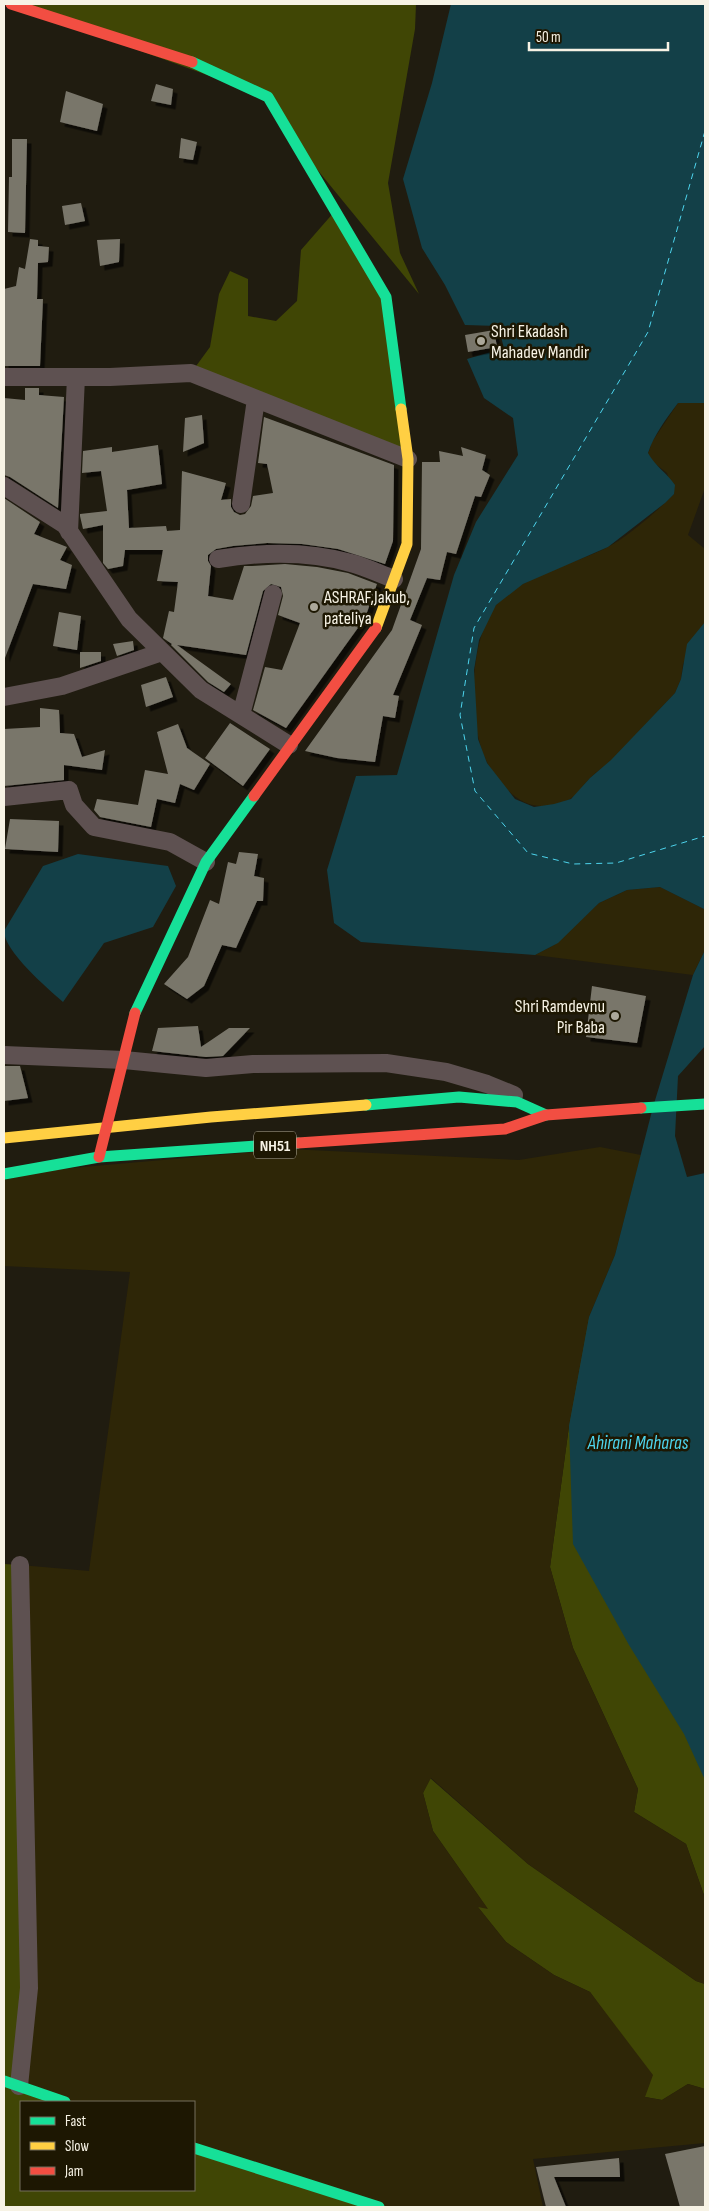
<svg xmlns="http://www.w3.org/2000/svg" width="709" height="2211" viewBox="0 0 709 2211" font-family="'Sofia Sans Condensed',sans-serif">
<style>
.green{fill:#404605}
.sand{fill:#2e2607}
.water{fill:#134048}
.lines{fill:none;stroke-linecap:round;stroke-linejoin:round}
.ferry{stroke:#4dd4ed;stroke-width:1;stroke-dasharray:6 5;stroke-linecap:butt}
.building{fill:#79766b;filter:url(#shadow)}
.street{stroke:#5e5151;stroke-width:18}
.fast{stroke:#16e098;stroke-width:11}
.slow{stroke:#ffcf43;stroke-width:11}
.jam{stroke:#f24e42;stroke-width:11}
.poi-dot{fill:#aca89a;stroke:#1d1702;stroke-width:2}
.labels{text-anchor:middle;stroke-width:5;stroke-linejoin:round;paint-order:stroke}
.shield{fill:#1d1702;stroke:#b6b1a1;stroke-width:1}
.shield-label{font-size:16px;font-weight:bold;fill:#f7f3e5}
.poi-label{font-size:18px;fill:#f7f3e5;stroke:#1d1702;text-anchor:start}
.water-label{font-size:19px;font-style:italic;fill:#4dd4ed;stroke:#1d1702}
</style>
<defs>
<filter id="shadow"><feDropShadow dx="4.5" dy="4.5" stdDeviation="0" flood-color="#0009"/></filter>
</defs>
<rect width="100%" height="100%" fill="#201c10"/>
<path class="green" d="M11 4H416L415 29 388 183 400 253 419 294 293 140 268 97Z
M335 211 386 297 408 459 191 373 210 347 219 294 230 271 248 279V316L276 321 297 301 301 250Z
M589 1317 705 1458V1898L686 1844 634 1812 638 1789 573 1648 550 1567 569 1426Z
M4 1564 20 1565 29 1988 19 2086 4 2081Z
M430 1778 528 1864 696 1981 705 1984V2089L688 2084 662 2100 645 2097 618 2031 590 1992 554 1975 506 1942 477 1906 487 1908 433 1831 423 1793Z
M4 2084 59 2102H21V2190H194V2147L381 2207H4Z"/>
<path class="sand" d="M699 402 705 403V488L688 535 705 549V622L683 664 681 679 675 693C654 715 634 737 613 759 606 766 597 771 590 778 583 785 577 796 568 800 539 812 519 806 500 781 496 775 490 769 487 762 467 724 469 640 496 605 516 579 576 563 606 548 628 537 657 511 674 494L667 473 653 462 648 454 652 442 678 403Z
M660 887 704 909 705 950 693 975 535 955 554 945 599 903 627 890Z
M600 1147 641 1155 615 1255 589 1317 569 1426 550 1567 573 1648 638 1789 634 1812 686 1844 705 1898V1984L696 1981 528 1864 431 1778 423 1793 433 1831 488 1909 478 1907 506 1942 554 1975 590 1992 653 2075 645 2097 662 2100 688 2084 705 2089V2143L533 2159 543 2207H381L194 2147V2102H65L19 2086 29 1988 20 1565 89 1571 130 1272 4 1266V1174L288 1149 519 1160Z"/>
<path class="water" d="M451 4H705V403H678C666 419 654 435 648 453 655 466 667 473 675 485L674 494 665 503 608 547 523 584 496 605 479 640 474 670 478 739 487 763 515 799 534 807 554 804 571 799 590 778 611 760 675 693 681 679 687 644 705 622V914L704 909 660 887 627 890 599 903 558 943 535 955 361 942 334 923 327 870 356 776 397 775 454 575 476 522 518 455 513 418 484 398 467 359 504 348 498 326 465 325 445 285 422 248 403 179 432 83Z
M78 854 168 866 176 886 153 927 104 943 63 1002C47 988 4 951 4 931L43 866Z
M705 950V1046L678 1076 675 1136 687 1177 705 1173V1780L684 1734 629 1645 573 1544 569 1426 589 1317 615 1255 653 1107 693 975Z"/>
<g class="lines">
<path class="ferry" d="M705 131 648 332 474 628 460 715 475 791 528 853 573 864 616 863 705 836"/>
</g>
<path class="building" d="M156 84 173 89 171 105 151 101Z
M66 91 103 104 97 131 60 122Z
M181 138 197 142 193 160 179 158Z
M12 139H27L25 233 8 232 9 177H12Z
M81 203 85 221 65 225 62 206Z
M30 239 38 240V246L49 247 48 262 38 263 37 299H43L40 366H4V289L16 286 19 267 25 269Z
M120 239 119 262 100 266 97 240Z
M494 330 497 347 468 352 465 335Z
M25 388H39V395L64 397 58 508 10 477 4 475V398L25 400Z
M202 415 204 443 183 452 185 418Z
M264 417 394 465 393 541 385 564 338 549 302 544 267 543 233 546 216 549 208 555V561L211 566 208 596 233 600 244 566H252L285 564 317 567 348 573 377 584 365 618 286 728 253 710 265 667 282 670 300 623 278 615 283 596 281 587 271 584 263 591 246 655 177 645 231 684 224 692 208 682 171 645 172 644 163 638 169 611 174 612 178 582 157 581 163 550H125L123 566 108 569 103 563V525L83 529 80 516V514L107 511 101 471 82 473 83 451 112 447V452L158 445 162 484 127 490 129 528 166 526 167 531 180 530 182 471 226 483 221 500 231 499V507L234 512 240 515 245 514 251 506 253 496 273 493 267 464 258 463Z
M461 447 486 455 482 470 490 475 481 497 475 496 456 554 447 552 440 580 427 578 410 620 422 625 393 695 399 696 395 718 383 716 375 762 337 758 305 751 392 630 421 549 422 462H440L439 451 463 456Z
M4 498 40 522 34 534 67 547 60 560 72 565 66 589 33 584 5 658Z
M59 612 81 616 77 650 53 646Z
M133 641 134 650 117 656 113 644Z
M80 652H101V661L80 668Z
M166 677 173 697 146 707 141 685Z
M40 708 59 710 60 733 74 734 82 757 105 750 102 770 64 765V780L4 786V729L40 727Z
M230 723 270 749 243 786 205 758Z
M178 724 187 748 210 764 194 790 180 784 175 803 157 799 151 827 100 817 94 810 97 799 138 805 145 770 168 774 157 732Z
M10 819 59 821 58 852 5 849Z
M239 852 258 854 254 876 264 878 263 901H257L236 948 222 945 204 986 187 999 164 984 188 957 210 900 219 904 228 862 236 864Z
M592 986 646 996 637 1043 586 1037Z
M198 1026 201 1047 229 1028H250L223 1056 206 1057 152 1051 158 1028Z
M4 1066H20L28 1098 4 1101Z
M705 2146V2207H680L665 2154Z
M619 2158 620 2177H554L566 2207H546L536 2167Z"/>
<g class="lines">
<path class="street" d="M4 377H110L191 373 408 459
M4 486 65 525 129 619 201 690 289 745
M241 504 256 399
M69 532 76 377
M218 559C261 552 309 551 351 563 366 567 380 574 394 579
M4 697 62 686 162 652
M241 715 273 594
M4 797 69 790 74 805 94 827 170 842 206 862
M4 1055 124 1060 206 1068 253 1064 386 1063 446 1072 487 1084 514 1095
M19 2086 29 1988 20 1565"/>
<path class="fast" d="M192 62 268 97 386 297 401 409
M135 1013 206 862 254 796
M366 1105 459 1097 517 1102 546 1115
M641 1108 705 1104
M4 1174 99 1157 298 1143
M4 2081 65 2102
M194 2148 379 2207"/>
<path class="slow" d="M376 628 407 544 408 459 401 409
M4 1138 211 1117 366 1105"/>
<path class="jam" d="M11 4 192 62
M254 796 376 628
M298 1143 505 1129 546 1115 641 1108
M99 1157 135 1013"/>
</g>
<g class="poi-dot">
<circle cx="481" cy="341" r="5"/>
<circle cx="314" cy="607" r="5"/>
<circle cx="615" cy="1016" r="5"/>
</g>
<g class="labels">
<rect class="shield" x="254" y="1131.5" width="42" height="27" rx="4"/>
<g class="shield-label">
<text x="275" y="1151">NH51</text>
</g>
<g class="poi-label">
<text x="491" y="337">Shri Ekadash<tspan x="491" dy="21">Mahadev Mandir</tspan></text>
<text x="324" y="603">ASHRAF,Jakub,<tspan x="324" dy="21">pateliya</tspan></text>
<text x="605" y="1012" text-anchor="end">Shri Ramdevnu<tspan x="605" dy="21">Pir Baba</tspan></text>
</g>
<g class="water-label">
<text x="638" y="1449">Ahirani Maharas</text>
</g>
</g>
<rect width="709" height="2211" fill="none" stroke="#f7f3e5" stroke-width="10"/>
<rect x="20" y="2101" width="175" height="90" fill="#1d1702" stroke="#746f5d"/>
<rect x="30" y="2117" width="25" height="8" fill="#16e098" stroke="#746f5d"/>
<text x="65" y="2126" font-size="15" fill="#f7f3e5">Fast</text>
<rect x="30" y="2142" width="25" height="8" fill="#ffcf43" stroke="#746f5d"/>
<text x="65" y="2151" font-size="15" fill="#f7f3e5">Slow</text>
<rect x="30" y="2167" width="25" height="8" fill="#f24e42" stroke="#746f5d"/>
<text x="65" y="2176" font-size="15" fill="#f7f3e5">Jam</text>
<path d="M529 42v8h139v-8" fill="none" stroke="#f7f3e5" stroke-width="2.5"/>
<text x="536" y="42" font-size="15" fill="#f7f3e5" stroke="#1d1702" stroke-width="4" paint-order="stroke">50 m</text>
</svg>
